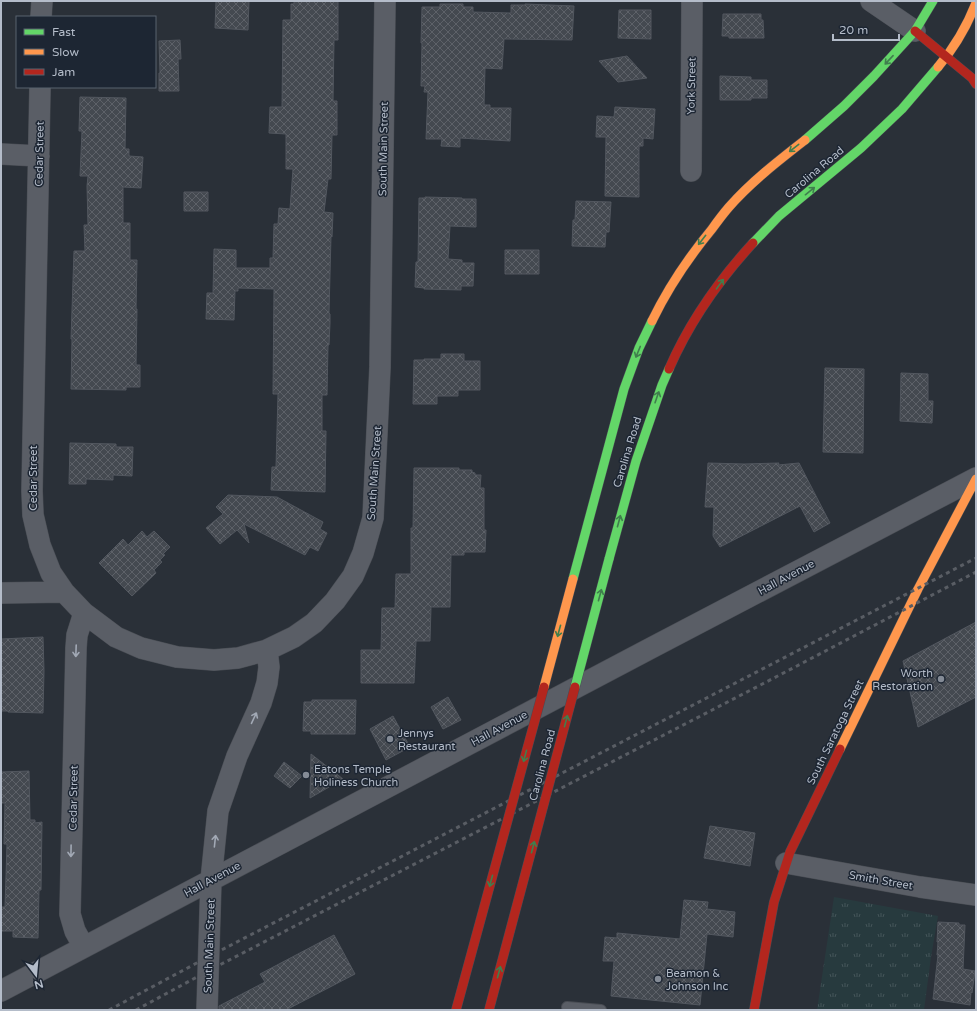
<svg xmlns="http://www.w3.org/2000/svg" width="977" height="1011" viewBox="0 0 977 1011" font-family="'Varela Round',sans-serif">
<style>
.grass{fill:url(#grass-tufts)}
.building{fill:url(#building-cross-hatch);stroke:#52575f}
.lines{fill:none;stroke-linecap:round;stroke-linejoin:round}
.lane-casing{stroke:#484c53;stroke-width:12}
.street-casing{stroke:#484c53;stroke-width:22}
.fast-casing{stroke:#484c53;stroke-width:10}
.slow-casing{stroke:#484c53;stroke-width:10}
.jam-casing{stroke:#484c53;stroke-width:10}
.lane{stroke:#5a5e66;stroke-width:10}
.street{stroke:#5a5e66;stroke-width:21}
.fast{stroke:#63d668;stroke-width:9}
.slow{stroke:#ff974d;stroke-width:9}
.jam{stroke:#b3261e;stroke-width:9}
.rail{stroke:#595d64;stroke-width:3;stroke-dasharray:4 4;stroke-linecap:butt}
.fast-bridge-casing{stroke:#484c55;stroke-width:10;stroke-linecap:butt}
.slow-bridge-casing{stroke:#484c55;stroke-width:10;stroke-linecap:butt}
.jam-bridge-casing{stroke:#484c55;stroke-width:10;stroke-linecap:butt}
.fast-bridge{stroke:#63d668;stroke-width:9}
.slow-bridge{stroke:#ff974d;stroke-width:9}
.jam-bridge{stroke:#b3261e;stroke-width:9}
.oneway{stroke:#407e4e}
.oneway2{stroke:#a2a9b5}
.poi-dot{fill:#848b96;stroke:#1d2633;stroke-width:1.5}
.labels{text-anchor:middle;stroke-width:3;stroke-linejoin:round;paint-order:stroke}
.street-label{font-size:11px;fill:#b4bcc9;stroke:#1d2633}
.poi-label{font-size:11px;fill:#b4bcc9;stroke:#1d2633;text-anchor:start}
</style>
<defs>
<pattern id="grass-tufts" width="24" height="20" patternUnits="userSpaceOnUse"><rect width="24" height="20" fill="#273a3e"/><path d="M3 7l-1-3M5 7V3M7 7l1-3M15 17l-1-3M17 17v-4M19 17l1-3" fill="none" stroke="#445559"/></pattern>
<pattern id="building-cross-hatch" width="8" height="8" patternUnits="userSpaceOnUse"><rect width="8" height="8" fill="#444950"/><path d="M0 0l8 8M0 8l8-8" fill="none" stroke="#5d6168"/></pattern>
</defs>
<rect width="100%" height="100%" fill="#2a3038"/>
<path class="grass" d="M834 897 938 916 931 957 924 1010H817Z"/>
<path class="building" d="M216 1H249L248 30 215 28Z
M294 1H338V40H334L333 101H337V135H332L331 179H328L324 212 333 213 332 237 331 236 329 313 330 314V323L329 345H328L327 395H322V431H326L325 492 271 490 272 467H276L278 394H273L274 289 238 288V291H235L234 320 206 319 207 293H213L214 249 236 250V268H270V258H273L274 224H278L279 208 290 209 293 169H286V134L269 133 270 107H282L283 20H291V4H294Z
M440 4H463V7H473V12L511 13V5H525V4L574 6 572 40 504 39 502 69 485 68 484 105H490V108H511L510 141 460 138V147L441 146 442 139H426L428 92H424L425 86H421L422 43H421L422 7H440Z
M619 10H651V39L618 38Z
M723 14H761V20H763L764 38H729V36H722Z
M180 40 181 59H178L179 91H159V73H160L159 41Z
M627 56 647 78 618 82 599 61Z
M720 76 751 77V80H767V98H751V100H720Z
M80 97 126 98 125 149H129V156L143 157 141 188 123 187V223H130V260H137L136 309H137L136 365H140V387H126V390L71 389 72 339H71L74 251H85L84 225H88L87 186 88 176H80L82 131H79Z
M615 107 655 109 653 139 643 138V146H639V197L605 196 606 137H596L597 116 614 117Z
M184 192H208V211H184Z
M425 197 462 198V199H476V227L450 226 448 259 462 260V263H474L473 286H461V290L424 289V288L415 287 416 262H418L419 198H425Z
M576 201 611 202 609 232H606L605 247 572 246 573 220H575Z
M505 250H539V274H505Z
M441 354H464V361H480V390H458V396H437V404H413L414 360H424V359H441Z
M825 368 864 369 863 453 823 452Z
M901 373 928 374V401H933L932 423 900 421Z
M70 443 116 444V447H133L132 476 113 475V480L86 479V484H69Z
M708 463 744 464 779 463 778 465 799 463 830 523 814 532 800 506 720 547 713 536 714 507H705Z
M414 468H459V470H472V472L475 473V475H481L480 488H484V530H486L485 552H464V555H451L450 607H431L430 641H416L414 683H361V650H381L382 608H395L396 574H411V528H413Z
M228 495 277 497 323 522 320 529 327 533 318 551 310 547 305 555 244 524 249 543 237 530 220 544 206 528 223 514 216 507Z
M142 531 147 537 154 531 170 547 163 554 165 555 160 560 162 562 154 570 156 573 132 596 99 563 123 539 128 545Z
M976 622V697L918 727 903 661Z
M43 637 44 671 43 713 8 712V711H1V639Z
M448 697 461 720 443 729 431 707Z
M312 700H356L355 734H311V731H303L304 702H312Z
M393 716 410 747 386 760 370 729Z
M311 754 343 779 310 798Z
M284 762 302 776 290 788 274 776Z
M29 771 30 820H35V823L42 822 41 890H39L38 938 13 937V931H1V907H5L7 844H4L5 803H1V772Z
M710 826 755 833 750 866 704 858Z
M684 900 708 902 707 909 735 912 733 937 707 934 700 1005 611 996 614 961H603L605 937 617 938V933L680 939Z
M938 922 959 923V925H965L963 969 975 971 972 993 971 992 970 1005 933 999 938 955H937L938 942H937Z
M334 935 355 974 286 1010H219V1006L265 982 260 974Z"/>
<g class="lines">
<defs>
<path id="lane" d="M567 1007 601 1010"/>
<path id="street" d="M871 1 915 31
M41 17 42 1
M40 87 32 491 33 515 40 545 51 573 64 592 84 613 116 637 141 648 177 657 214 660 238 658 267 650 294 637 314 623 335 601 353 576 363 553 373 518 380 367 385 1
M1 154 39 156
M691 171 692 1
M1 593 64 592
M786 863 920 887 976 895
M84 947 75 931 70 914 76 648 77 635 84 613
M1 991 653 647 976 478
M207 1010 211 880 218 811 237 756 261 703 267 683 269 667 267 650"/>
<path id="fast" d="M805 140 844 106 874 76 915 31 933 1
M753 243 779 216 861 148 902 109 938 67
M609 559 636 461 662 385 669 369
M573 579 624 389 639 348 652 321"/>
<path id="slow" d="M938 67C954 48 967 26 976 3
M652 321C668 288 688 258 712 229 717 222 723 214 729 207 751 182 778 161 805 140
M840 749 918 589 976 479"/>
<path id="jam" d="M915 31 972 78 976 84
M669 369C689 323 719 280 753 243
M754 1010 774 902 790 852 840 749"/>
</defs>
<use href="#lane" class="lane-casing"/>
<use href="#street" class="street-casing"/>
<use href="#fast" class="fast-casing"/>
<use href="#slow" class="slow-casing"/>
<use href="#jam" class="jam-casing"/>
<use href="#lane" class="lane"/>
<use href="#street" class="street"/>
<use href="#fast" class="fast"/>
<use href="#slow" class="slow"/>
<use href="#jam" class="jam"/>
<path class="rail" d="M109 1010 208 957 976 558
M136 1010 208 971 772 679 976 572"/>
<defs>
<path id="fast-bridge" d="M575 687 609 559"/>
<path id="slow-bridge" d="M544 687 573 579"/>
<path id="jam-bridge" d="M456 1010 544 687
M489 1010 575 687"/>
</defs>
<use href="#fast-bridge" class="fast-bridge-casing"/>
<use href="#slow-bridge" class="slow-bridge-casing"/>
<use href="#jam-bridge" class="jam-bridge-casing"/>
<use href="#fast-bridge" class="fast-bridge"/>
<use href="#slow-bridge" class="slow-bridge"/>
<use href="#jam-bridge" class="jam-bridge"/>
</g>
<defs><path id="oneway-shaft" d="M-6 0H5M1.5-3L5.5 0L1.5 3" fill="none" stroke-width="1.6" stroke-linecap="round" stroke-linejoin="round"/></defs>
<g class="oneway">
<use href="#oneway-shaft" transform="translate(889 60) rotate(133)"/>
<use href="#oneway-shaft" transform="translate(794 148) rotate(142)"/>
<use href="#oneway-shaft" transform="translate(810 191) rotate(-39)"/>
<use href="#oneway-shaft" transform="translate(702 240) rotate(128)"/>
<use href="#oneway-shaft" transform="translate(720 284) rotate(-54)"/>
<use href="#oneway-shaft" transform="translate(638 352) rotate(112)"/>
<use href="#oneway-shaft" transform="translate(657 397) rotate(-71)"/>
<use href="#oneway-shaft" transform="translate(619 521) rotate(-75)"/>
<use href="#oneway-shaft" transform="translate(600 595) rotate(-75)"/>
<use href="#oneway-shaft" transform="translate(559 631) rotate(105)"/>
<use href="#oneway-shaft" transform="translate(566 721) rotate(-75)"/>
<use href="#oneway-shaft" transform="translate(525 756) rotate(105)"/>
<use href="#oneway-shaft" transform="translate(533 847) rotate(-75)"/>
<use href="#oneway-shaft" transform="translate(491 881) rotate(105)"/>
<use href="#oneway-shaft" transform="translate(499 972) rotate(-75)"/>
</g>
<g class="oneway2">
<use href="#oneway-shaft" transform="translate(76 651) rotate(92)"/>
<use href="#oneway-shaft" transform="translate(254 718) rotate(-65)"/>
<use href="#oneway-shaft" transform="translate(215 841) rotate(-84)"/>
<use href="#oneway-shaft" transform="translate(71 851) rotate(91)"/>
</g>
<g class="poi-dot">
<circle cx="941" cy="679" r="4"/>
<circle cx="390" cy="739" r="4"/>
<circle cx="306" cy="775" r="4"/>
<circle cx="658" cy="979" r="4"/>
</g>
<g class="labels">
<g class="street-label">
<text transform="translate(691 86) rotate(-89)" y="4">York Street</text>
<text transform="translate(383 149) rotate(-89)" y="4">South Main Street</text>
<text transform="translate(39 154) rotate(-89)" y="4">Cedar Street</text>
<text transform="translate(814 172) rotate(-40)" y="4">Carolina Road</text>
<text transform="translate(627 452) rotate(-73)" y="4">Carolina Road</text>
<text transform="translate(374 473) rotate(-86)" y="4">South Main Street</text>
<text transform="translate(33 478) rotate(-90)" y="4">Cedar Street</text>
<text transform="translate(786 577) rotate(-28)" y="4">Hall Avenue</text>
<text transform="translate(499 728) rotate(-28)" y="4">Hall Avenue</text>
<text transform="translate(835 732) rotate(-64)" y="4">South Saratoga Street</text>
<text transform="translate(542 765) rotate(-75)" y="4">Carolina Road</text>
<text transform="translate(73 798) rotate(-89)" y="4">Cedar Street</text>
<text transform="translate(212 879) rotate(-28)" y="4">Hall Avenue</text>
<text transform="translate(881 880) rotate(10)" y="4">Smith Street</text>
<text transform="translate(209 946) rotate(-88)" y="4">South Main Street</text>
</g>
<g class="poi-label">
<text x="933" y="677" text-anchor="end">Worth<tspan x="933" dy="13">Restoration</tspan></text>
<text x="398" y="737">Jennys<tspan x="398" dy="13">Restaurant</tspan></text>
<text x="314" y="773">Eatons Temple<tspan x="314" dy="13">Holiness Church</tspan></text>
<text x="666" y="977">Beamon &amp;<tspan x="666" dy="13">Johnson Inc</tspan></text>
</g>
</g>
<rect width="977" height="1011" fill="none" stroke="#b4bcc9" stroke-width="4"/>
<rect x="16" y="16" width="140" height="72" fill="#1d2633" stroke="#59626f"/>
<rect x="24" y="29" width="20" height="6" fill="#63d668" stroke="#59626f"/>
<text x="52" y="36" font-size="12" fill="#b4bcc9">Fast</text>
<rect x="24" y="49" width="20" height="6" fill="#ff974d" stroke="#59626f"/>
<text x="52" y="56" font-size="12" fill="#b4bcc9">Slow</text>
<rect x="24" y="69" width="20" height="6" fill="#b3261e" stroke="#59626f"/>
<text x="52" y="76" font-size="12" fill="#b4bcc9">Jam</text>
<g transform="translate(36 975) rotate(164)" stroke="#1d2633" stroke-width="3" paint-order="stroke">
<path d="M0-3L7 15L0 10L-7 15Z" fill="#b4bcc9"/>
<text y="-6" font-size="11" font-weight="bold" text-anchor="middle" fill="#b4bcc9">N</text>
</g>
<path d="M833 34v6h66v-6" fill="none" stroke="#b4bcc9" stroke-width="2"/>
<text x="839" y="34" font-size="12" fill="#b4bcc9" stroke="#1d2633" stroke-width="3" paint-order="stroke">20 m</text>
</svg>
